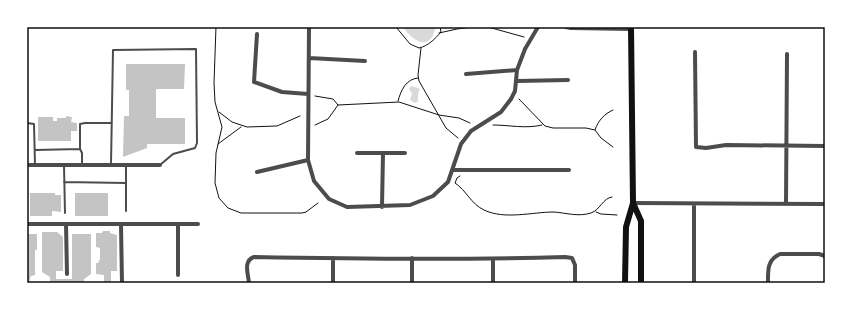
<svg xmlns="http://www.w3.org/2000/svg" width="852" height="310" viewBox="0 0 852 310" font-family="Overpass,sans-serif">
<style>
.water{fill:#d9d9d9}
.building{fill:#c4c4c4}
.lines{fill:none;stroke-linecap:round;stroke-linejoin:round}
.path{stroke:#111;stroke-width:1}
.service{stroke:#4c4c4c;stroke-width:2}
.minor{stroke:#4c4c4c;stroke-width:4}
.secondary{stroke:#111;stroke-width:6}
.neatline{fill:none;stroke:#111;stroke-width:1.5}
</style>
<rect width="100%" height="100%" fill="#fff"/>
<path class="water" d="M403 27H434L435 29C429 53 412 40 403 27Z
M412 86 420 89 418 94V101L416 103 413 102 410 100 412 94 409 88Z"/>
<path class="building" d="M126 64H185L184 89H156V118H185V144H147V148L123 157 124 116H129V90H126Z
M66 116 72 117 71 122 77 123V131H71V141H38V117H53V121H57V118H66Z
M30 193H55V195H61V212L52 211V216H30Z
M75 193H108V216H75Z
M103 231H110V233L117 235V271H111V283H104V275L96 274V263H98L100 259V248L96 247V233H102Z
M42 232H57L63 237V271H56V279H72V234H91V274L84 279V283H50V277L42 272Z
M27 234H37V250H35V275L31 276 29 283H27Z"/>
<g class="lines">
<path class="path" d="M216 27 214 83 215 102 222 127 216 153 215 183 219 198 228 208 241 213H302L306 212 318 203
M396 27 410 44 419 48C428 46 435 39 441 32L440 27
M488 27 524 37
M439 33 457 29 472 27
M421 48 418 75 419 81 446 128 458 138
M315 96 333 99 338 105
M519 99 545 126 553 128H586L595 130
M398 101C401 90 406 79 418 78
M613 110C604 114 598 121 595 130L601 138 613 147
M219 112 232 122 247 127 277 126 300 116
M315 125 328 119 338 105 399 102 439 115 459 118 470 123
M493 125C509 125 526 129 542 125
M218 144 241 127
M460 176 457 178 455 183C466 190 471 204 484 210 505 220 532 212 554 212 567 213 578 217 591 213 600 210 603 198 612 197
M596 212 601 214 617 215"/>
<path class="service" d="M27 123 34 124 35 165
M80 149V124L85 123H112
M35 150 80 149 82 153V165
M111 164 113 50 196 49 197 143 195 148 173 154 160 165
M64 165 65 213
M126 165V211
M64 182 126 183"/>
<path class="minor" d="M309 27 308 160 314 181 329 199 347 207 410 205 433 196 448 182 461 144 471 131 501 112 511 99 515 91 517 70 525 49 538 27
M566 27 571 28 631 29
M257 34 254 82 282 92 308 94
M695 52 696 147 706 148 726 145 825 146
M309 58 365 61
M466 74 517 70
M517 81 568 80
M357 153H405
M27 165H160
M453 170H569
M257 172 308 160
M633 203 825 204
M694 204V283
M786 204 787 54
M382 207 383 153
M27 224H198
M66 224 67 274
M121 224 122 283
M178 224V275
M412 258V283
M249 283C248 273 243 261 254 257 358 259 461 260 565 257L572 258 575 265V283
M333 283V258
M493 283V259
M768 283C768 270 767 260 780 254H819L825 256"/>
<path class="secondary" d="M633 203 641 221V283
M625 283 626 227 633 203 631 27"/>
</g>
<rect width="852" height="310" fill="none" stroke="#ffffff" stroke-width="56"/>
<rect x="28" y="28" width="796" height="254" class="neatline"/>
</svg>
